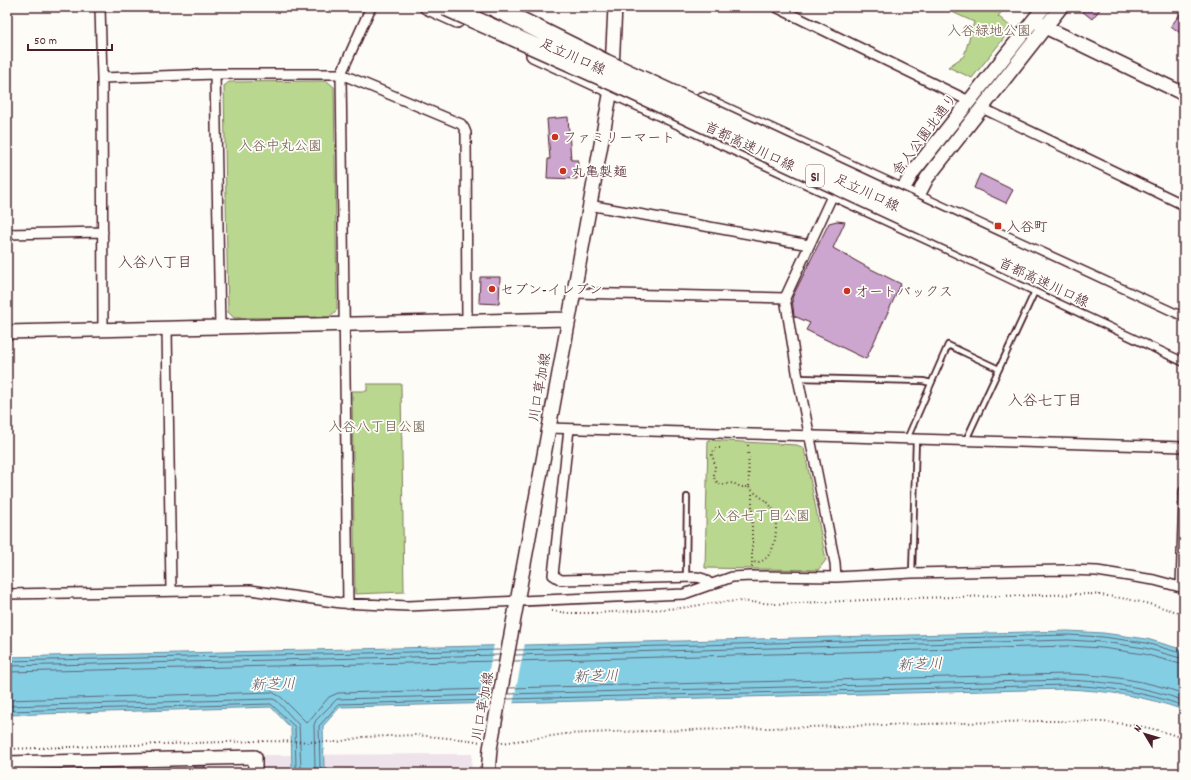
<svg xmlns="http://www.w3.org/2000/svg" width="1191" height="780" viewBox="0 0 1191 780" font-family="Dekko,'Klee One',sans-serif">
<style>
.built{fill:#eee2eb}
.green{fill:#bad78f;stroke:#827b5d}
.water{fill:#84cee4;stroke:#6d889a}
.pier{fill:#fdfcf7}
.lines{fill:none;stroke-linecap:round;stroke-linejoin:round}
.shore{stroke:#616575;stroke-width:1}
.building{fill:#cca6ce;stroke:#4a1f2b}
.lane-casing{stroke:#4a1f2b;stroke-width:8}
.street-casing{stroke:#4a1f2b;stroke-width:12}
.secondary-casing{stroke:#4a1f2b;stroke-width:16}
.path{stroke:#4a1f2b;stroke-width:2;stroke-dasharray:1 3;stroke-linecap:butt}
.lane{stroke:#fdfcf7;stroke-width:4.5}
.street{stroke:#fdfcf7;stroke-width:9}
.secondary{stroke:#fdfcf7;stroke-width:13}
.highway-bridge-casing{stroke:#4a1f2b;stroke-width:20;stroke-linecap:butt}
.highway-bridge{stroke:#fdfcf7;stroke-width:17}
.poi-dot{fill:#c8321e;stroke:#fdfcf7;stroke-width:1.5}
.labels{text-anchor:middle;stroke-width:3.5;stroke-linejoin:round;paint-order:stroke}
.shield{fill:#fdfcf7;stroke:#806168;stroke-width:1}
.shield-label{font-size:13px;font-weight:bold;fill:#4a1f2b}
.park-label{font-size:14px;fill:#6c5649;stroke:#fdfcf7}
.street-label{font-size:14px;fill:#4a1f2b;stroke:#fdfcf7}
.poi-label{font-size:14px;fill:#4a1f2b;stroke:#fdfcf7;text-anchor:start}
.neighbourhood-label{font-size:15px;fill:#4a1f2b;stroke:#fdfcf7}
.water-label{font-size:15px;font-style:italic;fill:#5b5462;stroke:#fdfcf7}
</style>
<rect width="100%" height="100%" fill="#fdfcf7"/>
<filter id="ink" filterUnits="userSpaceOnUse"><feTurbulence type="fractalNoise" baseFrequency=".025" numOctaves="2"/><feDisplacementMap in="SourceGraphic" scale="8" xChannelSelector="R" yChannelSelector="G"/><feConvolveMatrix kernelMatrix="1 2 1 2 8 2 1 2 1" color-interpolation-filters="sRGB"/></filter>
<g filter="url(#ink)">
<path class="built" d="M472 754 471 773H262V755Z"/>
<path class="green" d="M941 7H1006L998 16 1012 28 972 78 948 67 964 56 974 22Z
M327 81 334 87 337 310 329 317 234 318 228 312 224 86 229 82Z
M367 384H401L404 592 355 594 352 391H367Z
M708 440 797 445 804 448 826 560 818 570 705 568Z"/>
<path class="water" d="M1068 631 1103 633 1147 639 1184 650V710C1144 696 1109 691 1067 689L340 707 323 726 324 767 330 771 367 769V773H269V771L288 772 292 768 291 728 271 707 7 715V657L525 645Z"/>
<path class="pier" d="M525 643 513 705 482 706 494 644Z"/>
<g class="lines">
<path class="shore" d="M516 650 1068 635 1103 637 1146 643 1184 654
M515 655 1068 640 1103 642 1145 648 1184 659
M7 661 501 650
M514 661 1068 646 1102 648 1144 654 1184 665
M7 666 500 655
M7 672 499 661
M509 688 1067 674C1107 675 1146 680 1184 694
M508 694 1067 680C1108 682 1145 686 1184 701
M507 699 1067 685C1108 687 1145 692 1184 706
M7 700 272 692 281 697 307 723 329 697 338 693 493 689
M7 706 273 699 277 701 299 725 301 768 299 773
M7 711 271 704 295 727 296 768 292 773
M318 773 315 767 314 725 316 720 337 699 492 695
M325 773 320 767 319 726 339 704 491 700"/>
</g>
<path class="building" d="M1077 7H1102L1092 19Z
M1184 9V36L1171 26Z
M568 117 571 160H578L577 179 547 178 548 159H550L547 119Z
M980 174 1013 190 1006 203 974 188Z
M837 221 845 222 833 248 865 266 901 284 866 359 806 330 810 323 794 316 792 298 829 223Z
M480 277H500L499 304 479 303Z
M194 766H205V773H194Z"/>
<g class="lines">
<defs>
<path id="lane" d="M798 378 923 381 931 383
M907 439 948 345 999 369
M966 440 1036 289
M912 573 916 439
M686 577 687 497"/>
<path id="street" d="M100 7 102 78 103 330
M776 7 969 101
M215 74 220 327
M102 78 215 74H341L461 124 464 128 466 133 467 321
M982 108 1184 205
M833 194 785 298 798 378 835 563 836 577
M589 205 809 245
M7 234 103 232
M573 293 785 298
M167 328 171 590
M548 428 1184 447
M569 429 553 575 561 580 697 577 704 579 712 585
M1181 587 1184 491
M7 594 250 590 341 603 408 606 684 594 732 577 751 576 836 577 912 573 1065 570 1097 571 1154 580 1184 588
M348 604 341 74 371 7"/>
<path id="secondary" d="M426 7 457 21
M1039 23 1045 27 1184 94
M533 55 977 260 1184 359
M702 99 1184 320
M898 198 913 172 1044 7
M913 205 927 178 1061 7
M7 332 568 319
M7 763 255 757V773
M488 773 490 749 611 90 615 7"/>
</defs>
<use href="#lane" class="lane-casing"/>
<use href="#street" class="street-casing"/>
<use href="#secondary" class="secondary-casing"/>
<path class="path" d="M720 448H715L712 455C713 458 714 461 715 465 715 473 710 478 721 485L733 483 741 487H749L748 443
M749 487C755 495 767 499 772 508 780 523 777 566 752 562
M752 567V492
M552 611 569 613H598L681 608 713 603 737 601 776 604 912 598 1090 594C1124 597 1152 604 1184 614
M502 743 565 734 613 732 1041 721C1089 721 1139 720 1184 739
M7 749 257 741 337 742 363 737 416 735 470 740 480 742"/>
<use href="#lane" class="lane"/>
<use href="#street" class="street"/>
<use href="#secondary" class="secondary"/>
<defs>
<path id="highway-bridge" d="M446 7 607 79 1184 347
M493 7 606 63 1184 332"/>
</defs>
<use href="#highway-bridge" class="highway-bridge-casing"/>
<use href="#highway-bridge" class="highway-bridge"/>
</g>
</g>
<g class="poi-dot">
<circle cx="555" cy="137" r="4"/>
<circle cx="563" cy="171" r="4"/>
<rect x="994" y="222" width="8" height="8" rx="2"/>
<circle cx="492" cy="289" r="4"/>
<circle cx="847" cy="291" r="4"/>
</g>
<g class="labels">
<rect class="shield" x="806" y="165" width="18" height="22" rx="3"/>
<g class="shield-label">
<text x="815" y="181">S1</text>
</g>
<g class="park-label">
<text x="989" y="35">入谷緑地公園</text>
<text x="280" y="150">入谷中丸公園</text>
<text x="377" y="431">入谷八丁目公園</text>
<text x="761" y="520">入谷七丁目公園</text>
</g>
<g class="street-label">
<text transform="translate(573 56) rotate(24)" y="5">足立川口線</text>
<text transform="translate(924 134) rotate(-53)" y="5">舎人公園北通り</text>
<text transform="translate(750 146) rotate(25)" y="5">首都高速川口線</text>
<text transform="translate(867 192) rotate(25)" y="5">足立川口線</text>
<text transform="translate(1044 282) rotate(25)" y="5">首都高速川口線</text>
<text transform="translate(539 387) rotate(-80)" y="5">川口草加線</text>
<text transform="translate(482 706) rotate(-80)" y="5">川口草加線</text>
</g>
<g class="poi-label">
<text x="563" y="142">ファミリーマート</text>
<text x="571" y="176">丸亀製麺</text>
<text x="1006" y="231">入谷町</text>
<text x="500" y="294">セブン-イレブン</text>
<text x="855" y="296">オートバックス</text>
</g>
<g class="neighbourhood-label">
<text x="155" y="267">入谷八丁目</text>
<text x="1045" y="405">入谷七丁目</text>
</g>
<g class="water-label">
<text transform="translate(920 664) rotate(-2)" y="5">新芝川</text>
<text transform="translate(596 676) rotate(-2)" y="5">新芝川</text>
<text transform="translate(273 684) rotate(-1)" y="5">新芝川</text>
</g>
</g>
<rect width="1191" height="780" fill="none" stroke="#fdfcf7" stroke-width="24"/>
<rect x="12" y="12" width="1167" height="756" fill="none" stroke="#4a1f2b" stroke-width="1.5" filter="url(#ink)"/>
<g transform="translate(1145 734) rotate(308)" stroke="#fdfcf7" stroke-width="3" paint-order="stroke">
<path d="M0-3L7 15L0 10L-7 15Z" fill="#4a1f2b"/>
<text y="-6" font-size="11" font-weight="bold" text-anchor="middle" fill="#4a1f2b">N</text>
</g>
<path d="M28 44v6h84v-6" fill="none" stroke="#4a1f2b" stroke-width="2"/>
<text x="34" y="44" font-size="12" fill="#4a1f2b" stroke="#fdfcf7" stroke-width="3" paint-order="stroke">50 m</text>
</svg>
